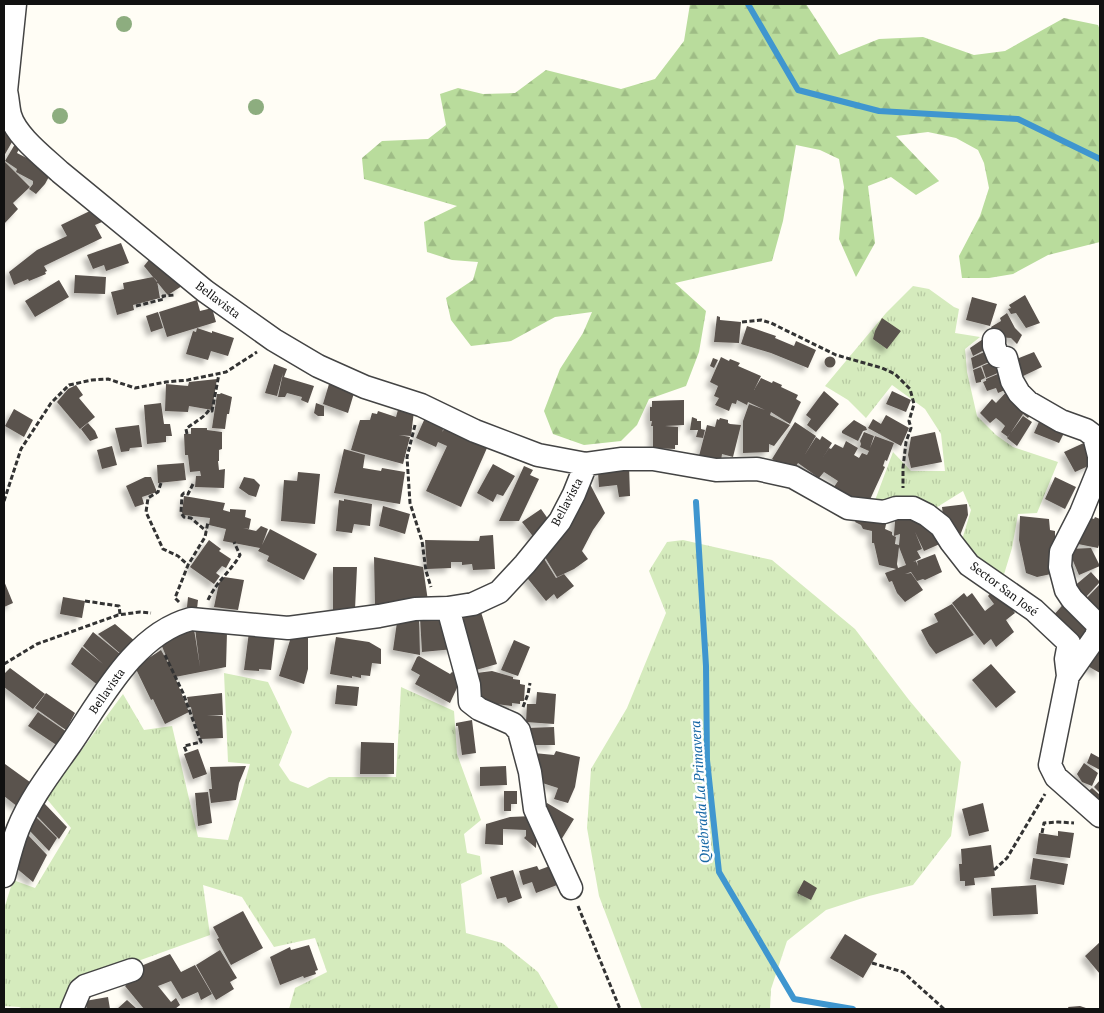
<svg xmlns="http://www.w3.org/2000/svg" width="1104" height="1013" viewBox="0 0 1104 1013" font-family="'PT Serif',serif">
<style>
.grass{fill:url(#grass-tufts)}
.forest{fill:url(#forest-firs)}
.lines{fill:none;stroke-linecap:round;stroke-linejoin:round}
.stream{stroke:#3f96cf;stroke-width:6}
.building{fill:#5a524d;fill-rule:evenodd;filter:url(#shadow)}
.minor-casing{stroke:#444;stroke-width:25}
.path{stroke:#333;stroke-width:3;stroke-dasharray:5 2.5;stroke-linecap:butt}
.minor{stroke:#fff;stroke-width:22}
.tree{fill:#8dad7f}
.labels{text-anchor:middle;stroke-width:5;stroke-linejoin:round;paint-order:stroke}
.street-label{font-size:12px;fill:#111;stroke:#fff}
.water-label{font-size:14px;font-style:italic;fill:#1768a6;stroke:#fff}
</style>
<defs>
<pattern id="grass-tufts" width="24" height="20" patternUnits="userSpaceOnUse" patternTransform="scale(1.25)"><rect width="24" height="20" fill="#d5ebbd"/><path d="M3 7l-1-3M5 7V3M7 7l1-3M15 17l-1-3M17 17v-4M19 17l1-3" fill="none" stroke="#b6c8a1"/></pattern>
<pattern id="forest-firs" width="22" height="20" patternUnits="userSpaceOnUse" patternTransform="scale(1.25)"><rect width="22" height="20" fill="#b9dc9c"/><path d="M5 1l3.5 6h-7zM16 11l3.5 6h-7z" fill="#9ebc85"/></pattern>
<filter id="shadow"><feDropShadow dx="-4.5" dy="4.5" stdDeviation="2.5" flood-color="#0004"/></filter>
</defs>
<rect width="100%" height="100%" fill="#fffdf5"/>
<path class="grass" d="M913 286 929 289 954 307 959 309 955 333 980 337 965 349 967 372 977 416 996 435 1013 447 1058 462 1037 513 1018 514 1012 548 1002 581 961 543 971 510 963 491 934 509 874 503 893 452 911 471H945L941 434 925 409 892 385 866 418 848 400 825 386 886 313Z
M683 540 772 560 855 629 909 700 961 762 951 836 913 885 869 896 826 910 787 941 771 989 770 1009H642L599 896 587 828 591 769 627 708 666 613 649 571 667 542Z
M224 673 268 682 292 732 279 765 290 781 308 788 329 777H396L401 687 454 711 457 754 481 820 464 834 467 853 480 856 482 874 461 884 466 933 502 943 538 972 559 1009H289L295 988 327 972 315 938 274 947 242 897 203 885 210 935 113 970 67 1009H23L19 1007 4 1006V909L13 880 35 888 71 828 46 798 123 694 144 730 172 726 198 837 228 840 250 764 228 762Z"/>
<path class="forest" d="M690 4H806L839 55 879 39 923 37 974 55 1005 51 1064 18 1098 25 1100 30V242L1048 255 1013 274 989 278H962L959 256 980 216 989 188 984 163 978 150 956 138 928 132 896 136 939 181 916 195 891 177 868 186 875 243 856 277 839 239 844 187 839 159 820 150 796 145 783 221 772 261 675 283 706 311 699 352 686 386 649 399 637 425 621 441 584 445 553 434 544 411 560 369 583 333 592 312 555 317 511 341 471 346 451 320 446 298 473 280 478 262 452 260 427 252 424 222 457 206 364 179 362 158 382 141 428 139 446 125 440 94 458 88 483 94 515 93 546 70 621 89 655 79 684 41Z"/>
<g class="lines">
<path class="stream" d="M748 4 798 90 879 111 1018 119 1100 159
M696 502 706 666 707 760 719 872 794 999 853 1009"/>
</g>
<path class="building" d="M4 127 16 135 4 156Z
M15 144 17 145 16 147 19 149 17 153 52 171 45 184 36 194 29 189 33 184V181L16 172 17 169 5 161Z
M5 162 30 187 13 203 18 209 4 224Z
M94 209 102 222 95 225 102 238 44 266 47 271 45 272 46 274 29 281 28 279 14 285 9 272 37 250 67 236 61 225Z
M121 243 129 263 106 271 104 265 93 269 87 255Z
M152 256 182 286 168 295 166 293 144 266Z
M75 275 106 277 105 294 74 293Z
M153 277 157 281 160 298 133 305 134 310 117 315 111 292 124 289 123 283Z
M59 280 69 297 35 317 25 301Z
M1025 295 1040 323 1026 328 1016 313 1011 314 1008 309 1011 308 1009 305Z
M972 297 997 304 990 326 966 320Z
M197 300 200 311 212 308 216 322 167 337 159 312Z
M158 312 163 328 151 332 146 316Z
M1007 313 1015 328 1022 335 1017 344 1011 338 997 337 991 327 1001 321 1000 318Z
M717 316 720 317V320L741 322 739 343 714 342Z
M882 318 901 331 887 349 873 339 875 331Z
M747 326 776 336 775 338 794 346 796 341 816 350 808 368 771 353 741 344Z
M197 328 212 333V331L234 338 228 356 211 351 208 360 186 354 193 331 196 332Z
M986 337 990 347 973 356 970 348Z
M993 348 998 358 973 369 971 358Z
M1034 352 1042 367 1021 377 1014 360Z
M824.5 362a5.5 5.5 0 1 1 11 0a5.5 5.5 0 1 1-11 0Z
M721 357 729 361 730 359 740 363 738 366 761 376 754 390 761 378 772 383 773 381 782 385 781 387 798 395 796 399 801 402 790 424 771 412 770 415 790 425 774 446 769 444V452L743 453V421L749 404 765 410 748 402 747 405 737 400 736 404 732 403 729 411 715 405 719 398 714 396 718 386 710 382Z
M713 358 718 360 714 368 710 366Z
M1000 359 1005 370 986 378 982 366Z
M274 364 287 369 284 377 314 386 308 403 301 400 302 397 287 393 285 397H278L283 373 277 396 265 393Z
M981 367 985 378 981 380V382L976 383 973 370Z
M1005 371 1012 387 998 393 996 388 987 391 983 382 988 380 986 381V379Z
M217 379 212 410 189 406 188 412 165 411 166 384 188 386 189 382Z
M329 384 354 393 348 413 323 404Z
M76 385 83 395 79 398 95 417 80 429 57 402 68 389Z
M1009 389 1033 411 1028 418 1023 414 1008 437 1001 432 1005 426 1001 422 996 418 990 423 980 413 992 399 996 403Z
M824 391 839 404 816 432 807 425 811 419 806 415Z
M892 391 911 400 906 412 886 404Z
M221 393 232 397 229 414H227L225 429 212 428 217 394H220Z
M684 400V425L665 426 678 427V445H675V449L653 448V426H651L652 421H650V407H652V401Z
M161 403 164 424H170L172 436H166V442L147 444 144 405Z
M316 403 324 406V416H318L314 413Z
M399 406 414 411 411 436 399 435 410 437 403 464 351 450 360 420H370L372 413 377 414 378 411 396 417Z
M14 409 33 420 24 437 5 426Z
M886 415 909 428 901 446 868 428 873 419 881 424Z
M1042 415 1067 427 1059 443 1034 433Z
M1023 416 1032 422 1017 446 1007 438Z
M692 417 697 419V421H701V429L705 430 703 438 696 437 698 430H690Z
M425 418 446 424 442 432 445 428 487 448 461 507 426 491 447 446 438 442 436 447 416 438Z
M720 418 728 420V423L730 424 741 425 733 457 722 454 721 461 699 456 707 425 715 427 717 419 719 420Z
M854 420 866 427 867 430 863 431 858 441 842 433V431Z
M795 422 816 436 804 456 816 437 820 440 822 436 832 443 822 459 829 448 831 449 835 444 843 448 846 441 858 448 854 455 859 458 862 453 867 455 869 451 860 447 861 444 860 441 864 432 874 436 870 448 875 436 894 443 887 461 885 460 883 466 885 467 867 506 832 490 838 481 824 472 819 478 798 463 793 471 772 459Z
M88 423 95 431 98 438 90 441 81 429Z
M139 425 142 447 130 448 129 451 121 452 115 428Z
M191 428H207V430L222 432V449L219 450V461H218L219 470 225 469 224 488 195 487 196 476H201L200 471 190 472 188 455H185L184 434H191Z
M935 432 942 462 911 468 908 455 911 437Z
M1088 441 1095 463 1075 472 1064 452Z
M112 446 117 465 102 469 97 450Z
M344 449 365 455 363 468 381 471 382 468 405 472 400 504 334 493Z
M184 463 186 480 158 483 157 465Z
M493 464 515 476 503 496 497 494 493 502 477 493Z
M629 465 630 496 619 497 617 485 599 487 598 472Z
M524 466 533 470 530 475 539 479 519 521H499Z
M298 472 320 474 315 524 281 521 284 480 297 481Z
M145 477H151L157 492 142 497 144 504 135 507 126 486Z
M244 477 254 479 260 485 256 497 249 495 239 488Z
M1055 477 1076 487 1065 509 1045 499Z
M590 484 605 513 593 530 582 551 588 559 574 569 557 577 543 554Z
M184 496 225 503 223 510 230 512V509L246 510 245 517 251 519 249 529 243 528 256 531 261 526 268 529 262 545 270 529 317 554 304 580 267 561 269 556 258 551 260 548 223 541 226 529 209 525 210 518 184 515 182 513Z
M344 499 372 504 370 526 354 524 352 533 336 531 339 500 344 501Z
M967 504 968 515 959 538 944 523 942 507Z
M383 506 410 514 405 534 379 526Z
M541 509 551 523 535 539 522 522Z
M896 510 920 513 942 543 924 551 915 532 922 549 917 551 921 558 913 562 916 561 918 566 917 561 935 554 942 572 925 580 923 579 917 581 911 572 905 574 911 573 923 590 905 602 897 593 892 581 889 582 885 573 896 569 879 565 874 543H872V531L863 529 861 525 855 522 858 517 888 515 885 529 892 532V535L896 537 895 544 899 545 900 534 894 536V534ZM899 547 906 565 898 568 897 564Z
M1084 515 1094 519 1095 517 1100 519V542L1098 548 1078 544 1070 541Z
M1020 516 1049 519 1050 530 1055 531V570L1051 574 1037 577 1026 573 1019 540Z
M493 535 495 569 473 570 472 564 462 565V562H451V568L427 569 425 540 479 541 480 536Z
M209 540 221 549 219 551 231 559 226 568 222 566 216 573 220 576 214 584 190 567Z
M1091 548 1100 566 1079 575 1068 549Z
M374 557 423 567 428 601 375 606Z
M543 557 556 578 564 574 574 586 557 599 554 594 546 601 524 574Z
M333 567H357L355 609 333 612Z
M1091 572 1100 582 1083 600 1072 588Z
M224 577 244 580 238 610 214 607 219 583Z
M4 581 13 603 4 607Z
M1099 585 1100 586V618L1084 601Z
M994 589 1002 595 1015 613 1006 620 1014 632 996 647 991 639 984 645 952 603 964 593 967 597 972 593 985 611 994 604 988 596Z
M63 597 85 601 82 618 60 614Z
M188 597 198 600 197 609 187 607Z
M1068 599 1093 624 1077 641 1052 617Z
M952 604 974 635 936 654 929 645 921 630 938 622 934 614Z
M481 612 497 664 469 672 454 619Z
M445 616 454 649 422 652 420 618Z
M419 618 420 655 393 650 397 622Z
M115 624 136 642 122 655 98 634Z
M194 629 200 667 195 629 227 632 226 667 175 677 189 712 165 724 153 699 151 700 135 667 161 650 171 668 161 644Z
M93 632 120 654 117 662 99 686 71 664 82 647 103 664 83 646Z
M249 632 275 636 271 670 259 669V671L244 670Z
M291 637 308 638V669L304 684 279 676Z
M336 637 369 642 381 649V664L372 663 370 676 361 675V678L352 676V678L330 674Z
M1100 638V673L1084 664Z
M514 640 530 647 518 676 501 670Z
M419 656 450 674 452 672 462 677 450 703 415 684 420 675 411 670 417 657Z
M991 664 1016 692 996 708 972 680Z
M10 668 45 694 33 709 4 687V674Z
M492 671 513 677V685V679L520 680V684L525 685 524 701H520V704L512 703V706L472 701 469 674Z
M337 685 359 687 357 706 335 704Z
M537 692 556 694 554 724 526 722 527 704H536Z
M46 693 75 713 66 730 35 708Z
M222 693 223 715 207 716H222L223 738 201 739 193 717 191 707H189L187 697Z
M38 712 67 732 58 746 28 726Z
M472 720 476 753 462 755 458 726H456V723Z
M554 727 555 745H526V728Z
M361 742 394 743V774H360Z
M198 749 207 774 193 779 184 754Z
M556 751 580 757 575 787 568 803 554 799 558 788 533 780 534 753 554 755Z
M1091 753 1100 758V770L1087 763Z
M1084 763 1098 773 1092 786 1082 782 1077 774Z
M5 764 34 785 18 807 4 796Z
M246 766 239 783 236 800 211 803 209 789H212L210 767Z
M506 766 507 785 480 786V767Z
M1100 780V793L1094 787Z
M1092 788 1100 795V809L1085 794Z
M504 791H517V804H511V811H504Z
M208 792 212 823 198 826 195 793Z
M44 803 67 827 59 839 36 815Z
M547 803 574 819 561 840 541 815Z
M983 803 989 831 969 836 962 809Z
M533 816 537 820 536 848 524 838 526 836V830L503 829V845L485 844 486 824 510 817Z
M36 817 57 838 49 851 29 830Z
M1058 831 1074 833 1070 858 1036 854 1039 833 1058 836Z
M28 835 47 855 33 882 15 867Z
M991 845 995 876 974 878 975 885 965 886V881H960L959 864H962L961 849Z
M1033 858 1068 864 1064 885 1030 879Z
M558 863 565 882 536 893 532 882 523 885 519 871 537 866 539 870Z
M513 870 522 898 508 903 506 897 497 899 490 877Z
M804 880 817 888 811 900 797 893Z
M1036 885 1038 914 993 916 991 888Z
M243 911 263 948 231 965 217 939 219 938 213 927Z
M845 934 877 954 863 978 830 958Z
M1100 942V974L1085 956Z
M309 945 318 970 315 971 316 974 304 978 303 976 280 985 270 957 290 947 291 950Z
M220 950 237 978 230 982 234 989 216 1000 196 965Z
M170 954 181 972 195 965 212 994 201 1000 198 992 182 999 171 981 158 986 171 1002 176 998 180 1005 175 1009H144L125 986 143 970 141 966Z
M108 997 110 1009H87L85 1001Z
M127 1000 137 1009H117Z
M1080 1006 1089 1009H1069L1068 1007Z"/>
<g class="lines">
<defs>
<path id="minor" d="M4 94 6 91 15 4
M994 340V346L998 356 1006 358 1012 381 1019 393 1028 402 1061 421 1086 430 1094 436 1099 456V469L1081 513 1061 552 1060 567 1066 590 1072 599 1096 623 1098 629 1096 636 1068 676
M586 464 622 459H653L716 470 757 469 793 477 848 508 884 512 896 508H913L927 515 941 526 951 542 969 565 1034 610 1069 643 1066 659 1068 676 1050 765 1056 777 1100 816
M448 608 469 685 470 702 479 709 513 724 519 731 530 772 535 809 571 888
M4 876C8 861 12 844 18 829 30 799 51 772 70 745 101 700 134 634 191 619L288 628 379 616 415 609 448 608 473 604 499 592 525 564 560 521 574 494 586 464 538 455 475 431 421 405 365 387 318 366 274 340 205 291 60 172C44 157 16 136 10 115 8 107 8 99 6 91
M72 1009 80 990 85 986 132 970"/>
</defs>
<use href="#minor" class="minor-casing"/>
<path class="path" d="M136 306 164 299 163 296 175 295
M742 322 761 320 771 323 836 355 882 368 895 374 910 389 914 404 909 421 911 428 906 442 903 468V488
M415 425 407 457 410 503 422 541 426 571 431 587
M187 434 186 429C194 422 203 419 209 410L212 411 219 374
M161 483 158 492 148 498 146 512 163 549 178 556 188 565
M193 484 188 494 184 493 182 495 181 513 184 517 191 518 206 531
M4 501 21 449 51 403 69 385 92 380 108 379 135 388 166 382 188 380 226 372 257 352
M208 600C216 582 231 571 240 555L234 542
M85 601 119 606 120 614
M179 602 175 598 188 565 205 537 208 522
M165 655 183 693 201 742 184 746 187 753
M4 664 37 644 118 615 140 612 151 613
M523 707 528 694 530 683
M1042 833 1044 823 1058 822 1074 823
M994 870 1007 858 1045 794
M578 906 620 1009
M872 963 903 972 944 1009"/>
<use href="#minor" class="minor"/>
</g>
<g class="tree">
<circle cx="124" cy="24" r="8"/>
<circle cx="256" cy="107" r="8"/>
<circle cx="60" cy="116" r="8"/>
</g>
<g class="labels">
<g class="street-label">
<text transform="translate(218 300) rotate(37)" y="4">Bellavista</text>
<text transform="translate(567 502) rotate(-62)" y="4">Bellavista</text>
<text transform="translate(1004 589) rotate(37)" y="4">Sector San José</text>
<text transform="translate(107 691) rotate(-55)" y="4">Bellavista</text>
</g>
<g class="water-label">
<text transform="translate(700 792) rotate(-94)" y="5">Quebrada La Primavera</text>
</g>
</g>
<rect width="1104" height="1013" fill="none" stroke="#111111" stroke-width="10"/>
</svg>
